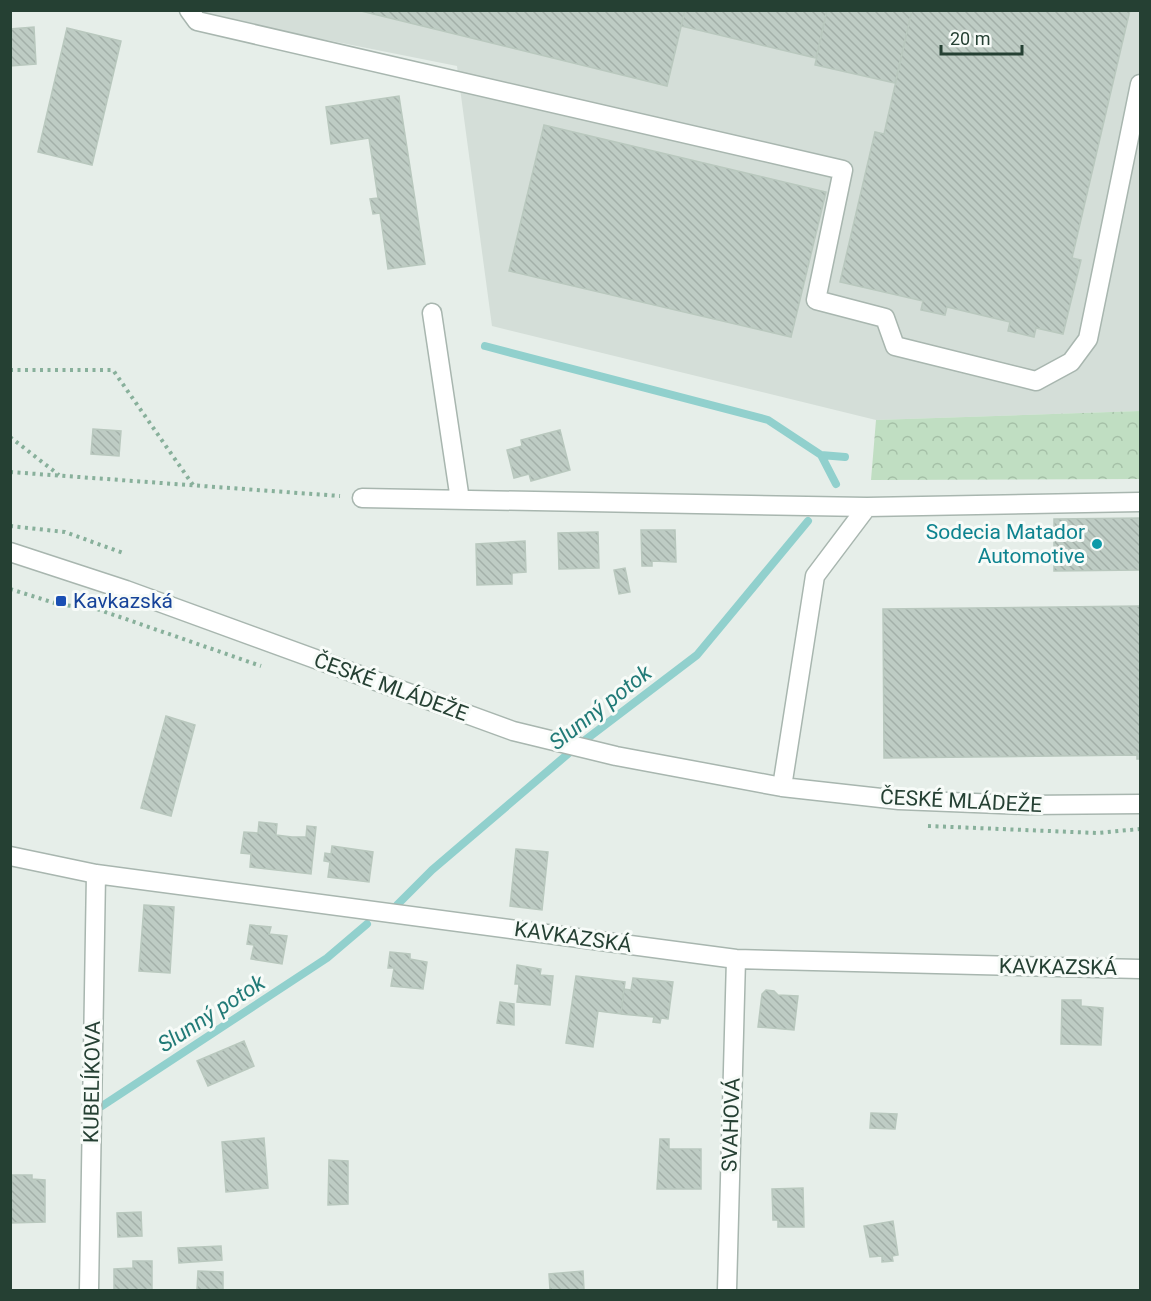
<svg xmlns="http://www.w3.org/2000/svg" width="1151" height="1301" viewBox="0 0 1151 1301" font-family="Roboto,sans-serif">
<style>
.built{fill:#d4ded8}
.forest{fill:url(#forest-crowns)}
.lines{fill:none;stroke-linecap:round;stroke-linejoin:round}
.stream{stroke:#91d0cd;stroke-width:8}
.building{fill:url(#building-back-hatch);stroke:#b9c8be;stroke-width:1.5}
.minor-casing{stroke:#a8b6af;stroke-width:21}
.path{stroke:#88b09b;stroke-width:4;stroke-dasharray:3 4.5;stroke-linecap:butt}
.minor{stroke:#fff;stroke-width:18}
.culture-dot{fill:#0f9aa8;stroke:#f7fbf8;stroke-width:2}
.transit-dot{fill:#1a4fb4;stroke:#f7fbf8;stroke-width:2}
.labels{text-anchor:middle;stroke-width:6;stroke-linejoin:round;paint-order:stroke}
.culture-label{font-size:21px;fill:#0d838f;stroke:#f7fbf8;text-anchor:end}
.transit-label{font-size:21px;fill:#164399;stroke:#f7fbf8;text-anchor:start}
.street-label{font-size:21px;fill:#254033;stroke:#f7fbf8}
.water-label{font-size:22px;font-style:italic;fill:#217a77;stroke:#f7fbf8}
</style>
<defs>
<pattern id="forest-crowns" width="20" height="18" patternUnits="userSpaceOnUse" patternTransform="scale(1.5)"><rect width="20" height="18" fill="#c0dec2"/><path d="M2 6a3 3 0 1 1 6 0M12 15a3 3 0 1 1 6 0" fill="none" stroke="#a5c0a7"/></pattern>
<pattern id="building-back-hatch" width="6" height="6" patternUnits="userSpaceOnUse" patternTransform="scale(1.5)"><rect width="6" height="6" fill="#beccc4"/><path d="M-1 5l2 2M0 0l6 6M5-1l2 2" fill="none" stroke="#a3b0a9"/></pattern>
</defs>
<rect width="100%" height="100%" fill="#e6eee9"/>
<path class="built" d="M182 11H1140V411L876 420 492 326 457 66Z"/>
<path class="forest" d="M1140 411V479L871 480 876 420Z"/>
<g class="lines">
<path class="stream" d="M485 346 768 420 821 455
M836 484 821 455 845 457
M397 905 432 870 576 747 697 655 808 521
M102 1106 327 958 367 924"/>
</g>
<path class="building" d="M357 10H685L667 86Z
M685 10H827L816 58 681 26Z
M827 10H912L895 83 815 65Z
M912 10H1130L1072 258 1081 260 1063 334 1036 328 1034 337 1008 331 1010 322 947 307 945 315 921 310 923 301 840 282 875 132 884 134Z
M34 27 36 64 10 66V29Z
M67 28 121 41 92 165 38 152Z
M399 96 425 264 388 269 380 213 373 214 370 199 378 198 369 138 331 144 326 107Z
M544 125 826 192 791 337 509 271Z
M93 429 121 431 119 456 91 454Z
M560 430 570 470 531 481 529 474 514 478 507 450 522 446 521 440Z
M1140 518V570L1054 571V519Z
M641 530H675L676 562 652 561V566H642Z
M598 532 599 568 559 569 558 533Z
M525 541 526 572 512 573V584L477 585 476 544Z
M625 568 630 592 619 594 614 570Z
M1140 606V759H1137V755L884 758 883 609Z
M166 716 195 725 171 816 141 808Z
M259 822 277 824 276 835 292 837H306L307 826 316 827 311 874 250 867 251 854 241 853 244 832 258 833Z
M332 846 373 852 369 882 328 877 330 862 324 861 325 853 331 854Z
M516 849 548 852 542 910 510 906Z
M144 905 174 907 170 973 139 971Z
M250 925 271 927 269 934 287 936 282 964 251 959 254 945 247 944Z
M390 952 410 954V959L427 962 423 989 391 986 394 968H388Z
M517 965 541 969 540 975 553 976 550 1005 517 1002 519 984H515Z
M576 976 625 982 621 1014 598 1011 593 1047 566 1043Z
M633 978 673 982 668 1019 661 1018 660 1023 653 1022 654 1017 621 1014 624 989 631 990Z
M766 990 774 991 778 995 798 996 794 1030 758 1027 762 994Z
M1062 1000H1081V1006L1103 1008 1101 1045 1061 1044Z
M500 1002 514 1004V1025L497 1023Z
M244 1041 254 1066 208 1086 197 1061Z
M871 1113 897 1114 895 1129 870 1128Z
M264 1138 268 1188 226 1192 222 1142Z
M660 1139H669V1149H701V1189H657Z
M329 1160 348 1161V1204L328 1205Z
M12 1175H32V1179L45 1180V1222L10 1223Z
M803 1188 804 1227H778V1220H773L772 1189Z
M141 1212 142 1236 118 1237 117 1213Z
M893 1221 898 1255 892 1256 893 1261 882 1262V1256L870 1257 864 1226Z
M221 1246 222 1260 179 1263 178 1248Z
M133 1261H152V1290H114V1269L133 1268Z
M198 1271 223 1272V1289L197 1290Z
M583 1271 584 1290H550L549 1274Z"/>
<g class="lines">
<defs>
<path id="minor" d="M189 10 197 21 843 170 816 300 885 318 895 346 1036 381 1071 362 1088 339 1140 84
M432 313 460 500
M362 498 867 507 815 576 782 787
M867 507 1140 502
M10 552 126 590 513 731 616 756 782 787 899 800 1027 805 1140 804
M10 856 96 874 736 959 1140 969
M89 1290 96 874
M727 1290 736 959"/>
</defs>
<use href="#minor" class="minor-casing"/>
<path class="path" d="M10 370H113L193 485
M10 437 59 475
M10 472 340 496
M10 526 65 532 123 553
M10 589 61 605 94 608 261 666
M928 826 1097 833 1140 829"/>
<use href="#minor" class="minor"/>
</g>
<circle class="culture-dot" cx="1097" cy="544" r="6"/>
<rect class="transit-dot" x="55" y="595" width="12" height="12" rx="3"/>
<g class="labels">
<g class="culture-label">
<text x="1085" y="539">Sodecia Matador<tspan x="1085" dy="24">Automotive</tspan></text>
</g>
<g class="transit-label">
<text x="73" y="608">Kavkazská</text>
</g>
<g class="street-label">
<text transform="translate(391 687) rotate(20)" y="7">ČESKÉ MLÁDEŽE</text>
<text transform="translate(961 801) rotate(3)" y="7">ČESKÉ MLÁDEŽE</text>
<text transform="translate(573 937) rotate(8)" y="7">KAVKAZSKÁ</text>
<text transform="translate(1058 967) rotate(1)" y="7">KAVKAZSKÁ</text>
<text transform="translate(92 1082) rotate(-89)" y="7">KUBELÍKOVA</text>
<text transform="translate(731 1125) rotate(-88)" y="7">SVAHOVÁ</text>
</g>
<g class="water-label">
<text transform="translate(600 707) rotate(-38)" y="8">Slunný potok</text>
<text transform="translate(211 1013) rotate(-33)" y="8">Slunný potok</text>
</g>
</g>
<rect width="1151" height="1301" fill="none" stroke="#254033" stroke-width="24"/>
<path d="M941 45v9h81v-9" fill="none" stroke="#254033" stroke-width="3"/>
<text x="950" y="45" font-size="18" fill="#254033" stroke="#f7fbf8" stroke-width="4.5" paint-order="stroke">20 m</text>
</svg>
